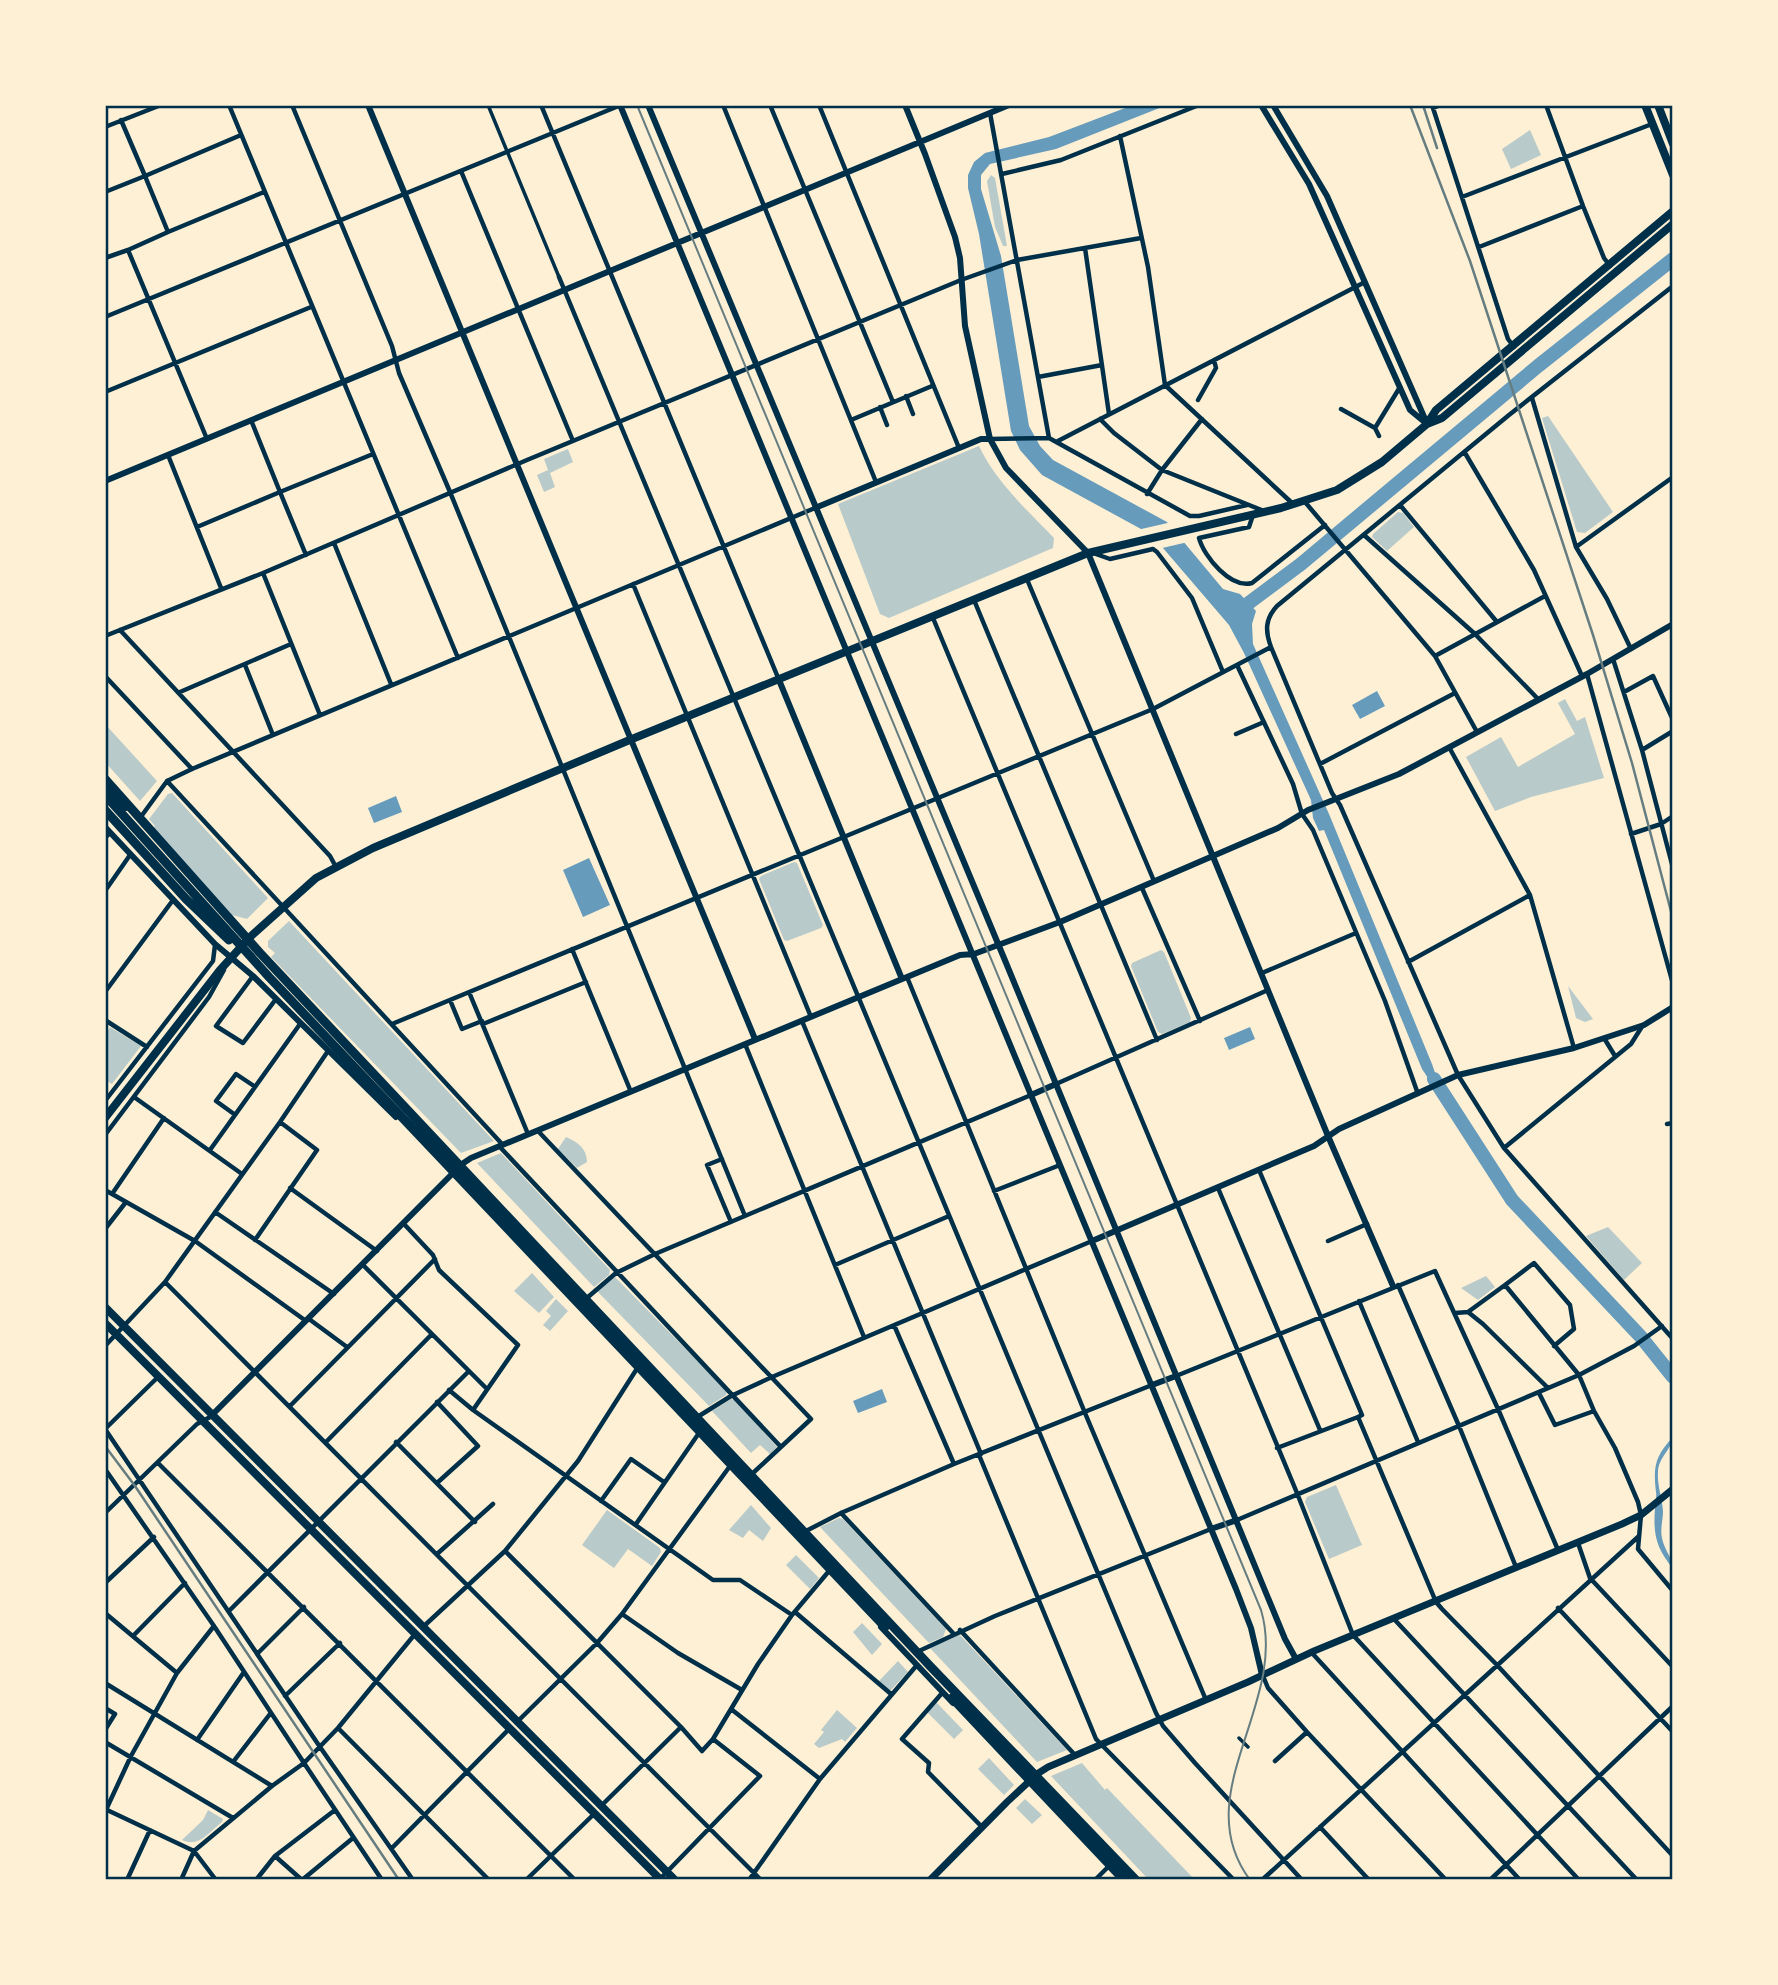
<svg xmlns="http://www.w3.org/2000/svg" width="1778" height="1985" viewBox="0 0 1778 1985" font-family="Signika,sans-serif">
<style>
.green{fill:#b9caca}
.water{fill:#669bbc}
.pier{fill:#fdf0d5}
.lines{fill:none;stroke-linecap:round;stroke-linejoin:round}
.river{stroke:#669bbc;stroke-width:14}
.pedestrian{stroke:#003049;stroke-width:3.5}
.minor{stroke:#003049;stroke-width:4.5}
.tertiary{stroke:#003049;stroke-width:6}
.secondary{stroke:#003049;stroke-width:7}
.primary{stroke:#003049;stroke-width:8}
.trunk{stroke:#003049;stroke-width:8}
.motorway{stroke:#003049;stroke-width:9}
.tram{stroke:#657d81;stroke-width:2}
.rail{stroke:#657d81;stroke-width:2.5}
.neatline{fill:none;stroke:#003049;stroke-width:2.5}
</style>
<rect width="100%" height="100%" fill="#fdf0d5"/>
<path class="green" d="M1530 130 1541 155 1511 169 1502 149Z
M991 175 995 178 1007 246H1003L995 227 987 181Z
M1548 416 1613 512 1585 533 1577 532 1542 418Z
M979 446C996 482 1027 510 1054 538L1053 548 889 618 880 614 838 504Z
M568 449 573 462 550 473 555 487 544 492 537 475 548 470 544 459Z
M1398 512 1403 513 1414 527 1387 551 1372 537 1373 534Z
M1565 699 1577 721 1585 717 1604 778 1531 797 1495 811 1466 757 1501 737 1518 767 1575 734 1558 703Z
M105 724 157 781 140 801 105 762Z
M172 793 268 898 247 919 232 915 153 829 155 826 149 819 168 794Z
M794 862 797 863 823 925 821 928 787 941 784 940 759 879 761 876Z
M289 921 494 1141 461 1153 271 957 275 953 268 947V941Z
M1161 950 1164 952 1191 1018 1190 1022 1162 1034 1158 1032 1131 966 1132 963Z
M1568 986 1593 1019 1585 1022 1576 1018Z
M110 1027 141 1046 112 1084 105 1080V1035Z
M566 1137C578 1142 587 1149 587 1162L577 1168 558 1149Z
M501 1153 610 1270 609 1275 594 1287 477 1163Z
M1608 1227 1642 1263 1624 1280 1586 1236Z
M532 1273 554 1297 539 1313 514 1291Z
M1486 1276 1495 1287 1478 1300 1461 1288Z
M615 1277 727 1391 726 1395 709 1406 597 1291Z
M556 1299 568 1311 550 1331 543 1325 551 1316 546 1311Z
M731 1399 735 1400 777 1447 770 1454 760 1445 751 1453 712 1411Z
M1336 1485 1362 1545 1329 1559 1305 1502 1307 1497Z
M751 1505 771 1528 763 1541 749 1530 743 1538 729 1530Z
M607 1510 660 1548 661 1552 652 1566 628 1549 614 1568 582 1545Z
M839 1518 843 1519 946 1629 943 1637 929 1643 820 1527Z
M796 1555 819 1578 810 1589 786 1565Z
M862 1623 882 1644 872 1655 853 1632Z
M959 1635 961 1636 1067 1750 1037 1762 930 1648Z
M898 1661 908 1672 891 1690H888L879 1681Z
M936 1702 963 1730 954 1739 926 1711Z
M837 1710 857 1728 845 1742 842 1739 819 1748 814 1744 824 1732 821 1730Z
M989 1758 1014 1785 1004 1795 978 1769Z
M1082 1763 1105 1790 1107 1788 1195 1880H1149L1051 1776Z
M1025 1799 1042 1815 1032 1824 1016 1808Z
M208 1810 223 1819 222 1822C209 1832 199 1848 182 1840L203 1820Z"/>
<path class="water" d="M1133 105H1167L1056 149 990 164 981 175V189L1001 256 1029 426 1040 446 1053 460 1167 522 1223 589 1240 594 1256 611 1252 624 1253 644 1329 814 1432 1064 1442 1093 1440 1096 1422 1069 1324 830 1319 831 1313 818 1311 800 1244 653 1229 625 1163 548 1141 529 1042 475 1020 450 1011 431 979 234 968 188V175L974 162 985 153 1049 137Z
M1377 691 1385 706 1360 719 1352 705Z
M396 796 402 812 374 823 368 808Z
M589 858 610 905 583 917 563 870Z
M1250 1027 1255 1039 1229 1050 1224 1038Z
M882 1389 887 1402 858 1413 853 1401Z
M1673 1437C1672 1449 1658 1458 1658 1472 1657 1485 1662 1498 1663 1511 1663 1520 1660 1529 1662 1538 1664 1550 1673 1558 1673 1569 1656 1547 1653 1535 1655 1508 1655 1503 1657 1497 1656 1492 1653 1467 1655 1456 1673 1437Z"/>
<path class="pier" d="M1172 522 1188 542 1158 549 1137 530Z"/>
<g class="lines">
<path class="river" d="M1238 611 1301 564 1538 366 1673 259
M1434 1079 1512 1200 1641 1337 1673 1377"/>
<path class="pedestrian" d="M488 105 559 277
M1239 1738 1248 1747"/>
<path class="minor" d="M229 105 458 658
M292 105 392 346 399 373 450 492 745 1216
M541 105 779 680
M723 105 876 482
M770 105 893 402
M819 105 959 448
M1441 105 1433 108 1508 339 1514 347
M1546 105 1583 206 1604 258 1610 266
M990 113 1049 438
M121 120 145 176 241 135
M105 127 161 105
M1120 136 1148 267 1165 385 1292 503
M461 171 573 441
M1002 174 1061 160 1199 105
M105 192 145 176 168 232 128 250
M1462 197 1652 124
M168 232 264 192
M1479 247 1583 206
M1085 248 1109 414
M105 258 128 250 207 439
M559 277 1156 1713 1163 1726 1195 1763 1302 1880
M1673 286 1509 415 1277 606C1265 619 1265 631 1271 647L1332 793 1340 805 1458 1075 1504 1148 1673 1339
M105 317 621 105
M1038 377 1102 365
M105 392 311 307
M906 396 913 414
M1532 398 1576 547 1607 599 1631 649
M1198 400 1216 368 1214 360
M880 407 887 425
M1341 409 1375 428 1379 436
M1100 419 1114 433 1162 470 1264 511
M851 420 932 386
M1375 428 1400 387
M990 439 1049 438 1190 516H1199L1247 505
M1056 442 1365 282
M1465 453 1534 570 1582 676
M168 455 221 588
M1147 494 1162 470 1202 419
M1305 502 1435 656 1477 732
M1400 505 1497 622
M1253 515 1249 527 1199 538C1204 557 1231 589 1252 583L1325 525
M197 527 280 492 251 420
M1364 535 1475 634 1538 699
M334 543 391 684
M1576 547 1673 477
M1093 553 1110 559 1153 549 1157 552 1192 598 1223 672
M306 555 280 492 373 454
M263 573 320 715
M1026 577 1154 881
M633 584 811 1017
M974 600 1157 1040
M933 618 1297 1493 1353 1635 1579 1880
M120 630 330 856 336 867
M105 636 263 573 527 460 961 280 1017 260 1141 238
M1435 656 1545 596
M1613 659 1642 750 1673 868
M245 665 273 735
M1237 665 1293 784 1302 814 1313 830 1385 1001 1418 1094
M1587 674 1673 984
M105 676 192 769
M180 692 291 644
M1624 692 1653 676 1673 720
M1236 734 1264 722
M1449 747 1530 895 1574 1048
M1642 750 1673 731
M1320 764 1455 693
M167 781 502 1144
M140 818 167 781 192 769 815 508
M1631 834 1661 824 1673 816
M105 838 110 833
M1142 888 1200 1021
M105 891 130 855
M572 949 631 1092
M1408 962 1530 895
M1262 973 1356 933
M253 976 216 1026 243 1043 276 999
M907 977 1085 1413 1206 1700
M105 992 173 900
M469 992 528 1134
M450 1000 462 1029 482 1021
M105 1020 147 1047
M802 1021 981 1454
M392 1024 1153 709 1271 647
M483 1024 586 982
M1604 1038 1615 1056
M745 1044 864 1337
M1056 1084 1268 990
M134 1097 242 1174
M105 1101 213 961 215 945
M234 1114 216 1101 236 1074 254 1086
M1667 1124 1673 1123
M538 1131 811 1419 753 1473
M105 1135 209 997 224 970
M499 1146 781 1447
M1504 1148 1631 1044 1643 1025
M210 1150 300 1024
M722 1159 707 1165 731 1222
M1259 1170 1362 1415 1358 1417 1436 1602 1442 1609 1497 1665 1673 1856
M290 1188 377 1251
M1218 1188 1320 1430
M105 1190 195 1241 306 1321
M994 1191 1060 1165
M112 1194 164 1118
M215 1212 334 1294
M404 1224 433 1255 439 1270 518 1345 473 1410
M105 1229 126 1202
M255 1240 317 1150 280 1122
M1328 1241 1367 1224
M363 1265 487 1389
M835 1265 949 1216
M165 1282 761 1880
M1398 1285 1459 1426 1516 1567
M1505 1285 1534 1263 1570 1305 1574 1329 1554 1346
M588 1297 616 1273 655 1254 1031 1095
M1359 1301 1418 1442
M1468 1312 1483 1324 1548 1388
M1455 1313 1468 1312 1505 1285 1579 1375 1594 1411 1615 1448 1638 1502 1641 1515 1638 1549 1673 1591
M309 1319 347 1347
M894 1325 954 1464
M105 1346 165 1282 280 1122 328 1051
M1176 1376 1435 1271 1498 1409 1558 1550
M449 1390 473 1410 713 1580H740L792 1615
M1539 1393 1555 1425 1594 1411
M437 1402 478 1446 437 1483
M290 1406 435 1259
M699 1416 731 1396 772 1377 1092 1241
M105 1429 320 1747 413 1880
M105 1429 158 1377
M326 1442 432 1334
M396 1442 475 1522
M1277 1448 1358 1417
M979 1455 1096 1739 1234 1880
M158 1463 575 1880
M105 1469 214 1626 304 1763 272 1786 194 1851 181 1880
M601 1501 631 1459 664 1482
M105 1513 197 1424 212 1416
M841 1513 953 1633
M1237 1520 1579 1375 1634 1346 1662 1326
M636 1524 699 1433
M806 1531 841 1513 954 1464 1152 1385
M1578 1543 1590 1578 1673 1667
M505 1551 681 1727 702 1751 713 1739 760 1776 660 1879
M437 1554 493 1504
M105 1583 154 1537
M1558 1608 1673 1732
M229 1611 469 1371
M795 1612 891 1694
M105 1613 177 1673
M622 1614 678 1653 742 1690
M1394 1619 1637 1880
M424 1626 505 1551 578 1461 638 1367
M960 1630 1075 1755
M133 1636 185 1583
M919 1651 995 1616 1211 1529
M1312 1653 1520 1880
M257 1654 304 1607
M1263 1676 1268 1688 1307 1732 1446 1880
M105 1683 272 1786
M943 1692 902 1739 929 1763 928 1772 982 1827
M285 1696 340 1643
M105 1708 115 1714 105 1730
M731 1709 820 1779
M518 1721 597 1643 622 1614 730 1466
M338 1728 489 1880
M713 1739 758 1664 792 1615 829 1571
M197 1740 244 1672
M105 1742 233 1818
M1275 1761 1307 1732
M233 1762 270 1714
M602 1805 681 1727
M105 1809 194 1851 216 1880
M105 1812 131 1756 177 1673 214 1626
M1320 1827 1369 1880
M392 1848 509 1729
M275 1856 302 1880
M127 1880 150 1830
M256 1880 275 1856 335 1810
M302 1880 353 1838
M382 1880 304 1763 338 1728 415 1634
M526 1880 594 1814
M749 1880 820 1779 917 1665
M1095 1880 1108 1867
M1262 1880 1639 1536
M1490 1880 1673 1706"/>
<path class="tertiary" d="M368 105 755 1039
M620 105 1236 1589 1251 1628 1262 1675
M648 105 1004 958 1285 1639 1296 1659
M905 105 925 154 955 237 960 258 965 326 990 439 1006 468 1088 553 1328 1136 1393 1286
M1261 105 1309 184 1410 410 1427 424
M1273 105 1327 196 1425 419
M105 481 1009 105
M815 508 981 439H990
M779 680 902 979
M105 787 126 808
M105 827 215 944 253 976 396 1117
M1031 1095 1056 1084
M1092 1241 1314 1146 1339 1129 1458 1075 1574 1048 1644 1025 1673 1007
M1152 1385 1176 1376
M212 1415 462 1164 471 1158 960 955 974 954 1060 922 1278 828 1308 810 1399 774 1587 674 1673 624
M1211 1529 1237 1520
M881 1627 953 1703"/>
<path class="secondary" d="M930 1880 1007 1802 1037 1774 1048 1767 1248 1682 1314 1651 1622 1524 1641 1515 1673 1489"/>
<path class="primary" d="M1427 424 1436 410 1673 211
M105 1118 220 970 250 937 316 878 373 848 632 739 1088 553 1281 508 1337 490 1382 462 1427 424 1442 418 1673 224
M105 1307 675 1880
M105 1323 661 1880"/>
<path class="trunk" d="M1645 105 1673 175
M1658 105 1673 144"/>
<path class="motorway" d="M105 779 260 953 930 1666 1136 1880
M105 795 269 977 885 1627
M105 810 186 899 229 940
M952 1698 1124 1880"/>
<path class="tram" d="M637 105 1261 1610C1289 1704 1186 1794 1250 1880"/>
<path class="rail" d="M1410 105 1470 261 1593 635 1632 763 1673 919
M1423 105 1437 148
M105 1446 135 1486 399 1880"/>
</g>
<rect width="1778" height="1985" fill="none" stroke="#fdf0d5" stroke-width="214"/>
<rect x="107" y="107" width="1564" height="1771" class="neatline"/>
</svg>
